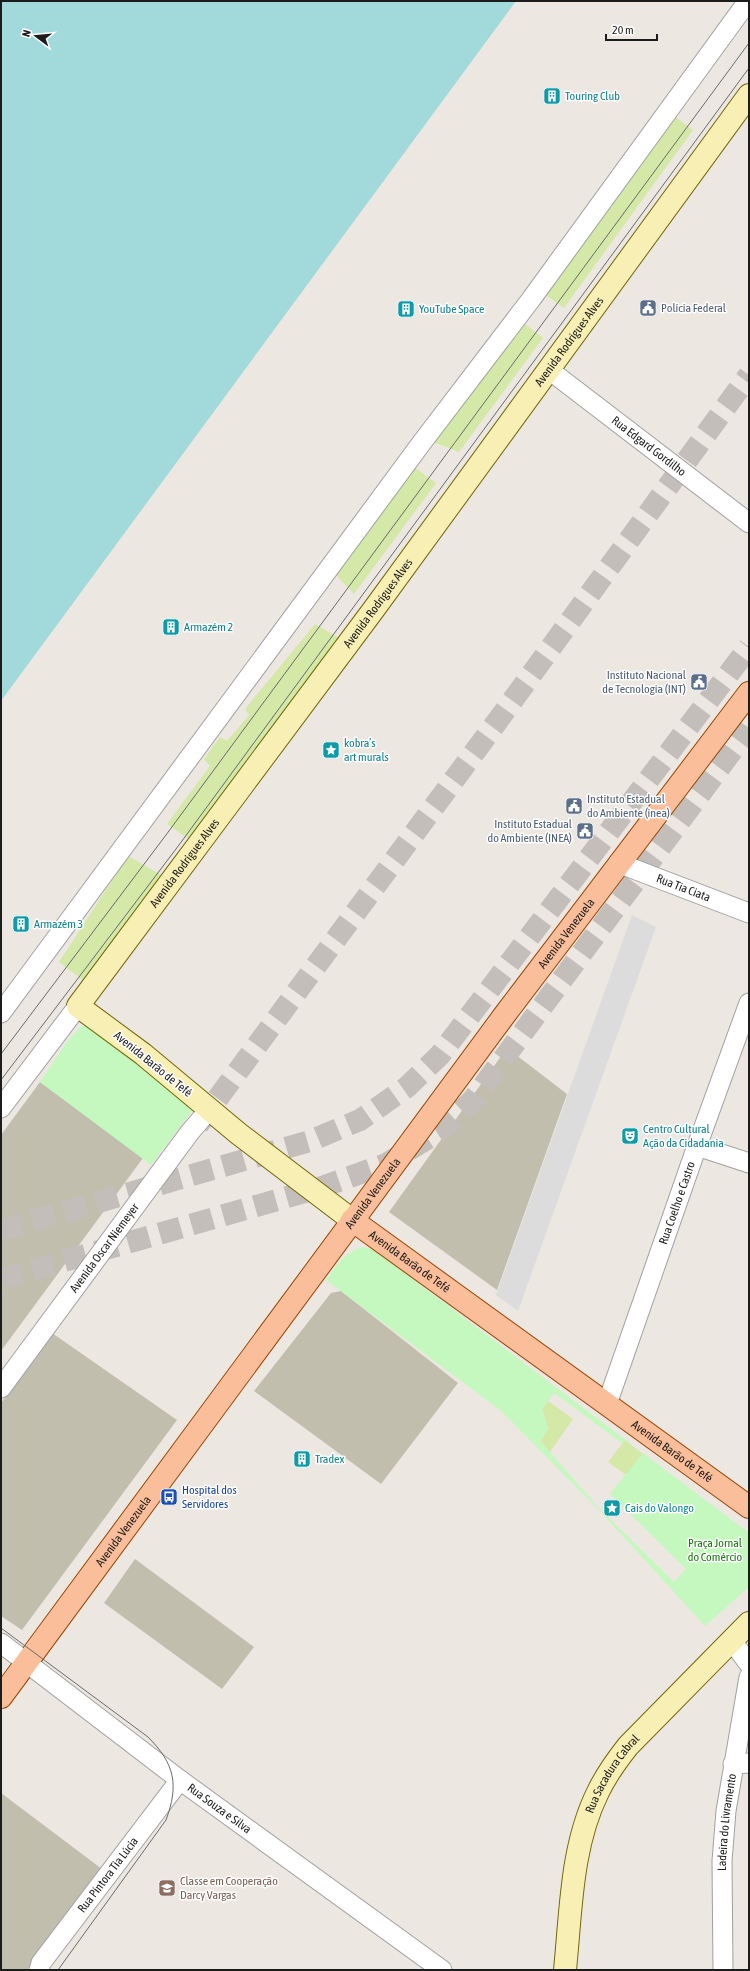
<svg xmlns="http://www.w3.org/2000/svg" width="750" height="1971" viewBox="0 0 750 1971" font-family="'Asap Condensed',sans-serif">
<style>
.construction{fill:#c2bead}
.grass{fill:#d4e8a7}
.park{fill:#c4f8be;fill-rule:evenodd}
.parking{fill:#dcdcdc}
.water{fill:#a2d9db}
.lines{fill:none;stroke-linecap:round;stroke-linejoin:round}
.primary-tunnel{stroke:#c3beba;stroke-width:22;stroke-dasharray:22 11;stroke-linecap:butt}
.highway-tunnel{stroke:#c3beba;stroke-width:22;stroke-dasharray:22 11;stroke-linecap:butt}
.street-casing{stroke:#a0a0a0;stroke-width:21}
.secondary-casing{stroke:#706706;stroke-width:24}
.primary-casing{stroke:#934602;stroke-width:24}
.street{stroke:#fff;stroke-width:19}
.secondary{stroke:#f8efb5;stroke-width:22}
.primary{stroke:#fbbe9a;stroke-width:22}
.tram{stroke:#6a6a6a;stroke-width:1}
.labels{text-anchor:middle;stroke-width:3;stroke-linejoin:round;paint-order:stroke}
.culture-label{font-size:12px;fill:#0d838f;stroke:#fff;text-anchor:start}
.service-label{font-size:12px;fill:#4e5e75;stroke:#fff;text-anchor:start}
.street-label{font-size:12px;fill:#1c1c1c;stroke:#fff}
.transit-label{font-size:12px;fill:#164399;stroke:#fff;text-anchor:start}
.park-label{font-size:12px;fill:#18780c;stroke:#fff}
.education-label{font-size:12px;fill:#785e54;stroke:#fff;text-anchor:start}
</style>
<rect width="100%" height="100%" fill="#ede7e2"/>
<path class="construction" d="M507 1048 567 1094 497 1290 389 1212Z
M40 1082 143 1158 1 1351V1135Z
M341 1291 458 1383 381 1484 254 1391 331 1293Z
M52 1333 177 1420 22 1630 1 1616V1403Z
M135 1559 254 1647 222 1689 104 1603Z
M1 1793 102 1869 27 1970H1Z"/>
<path class="grass" d="M673 115 693 130 564 308 543 293Z
M520 320 543 338 459 452 433 442Z
M414 467 436 483 354 594 334 573Z
M315 624 339 638 190 840 167 824 210 766 204 759 220 737 227 741 249 715 245 709Z
M128 856 163 876 84 981 59 962Z
M548 1401 573 1419 550 1452 540 1441 548 1429 542 1409Z
M625 1440 643 1454 626 1475 608 1462Z"/>
<path class="park" d="M88 1019 194 1108 151 1165 40 1082 66 1043Z
M363 1247 373 1249 749 1533V1587L705 1626 599 1510 500 1410 326 1280C336 1265 345 1252 363 1247ZM554 1393 622 1443 625 1440 643 1453 610 1494 686 1569 674 1582 598 1507 540 1441 548 1429 542 1409Z"/>
<path class="parking" d="M632 915 656 927 518 1311 496 1295Z"/>
<path class="water" d="M1 1H516L1 701Z"/>
<g class="lines">
<path class="primary-tunnel" d="M198 1125 499 719 749 375"/>
<path class="highway-tunnel" d="M1 1230 310 1141 360 1120 407 1087 440 1055 749 647
M1 1279 319 1188 386 1164 438 1132 472 1101 749 728"/>
<defs>
<g id="street">
<path id="s1" d="M548 369 749 523"/>
<path id="s2" d="M618 863 749 913"/>
<path d="M1 1013 420 445 532 298 748 1"/>
<path d="M1 1108 78 1006"/>
<path d="M697 1146 749 1163"/>
<path id="s3" d="M1 1388 190 1132 209 1110"/>
<path id="s4" d="M607 1404 697 1146 749 1003"/>
<path d="M732 1641 749 1664"/>
<path id="s5" d="M1 1643 180 1780 442 1970"/>
<path d="M733 1764 749 1763"/>
<path id="s6" d="M39 1970 41 1963 180 1780"/>
<path id="s7" d="M723 1970 722 1861 726 1811 749 1677"/>
</g>
<g id="secondary">
<path id="s8" d="M352 1220 239 1134 143 1054 78 1006 374 609 749 95"/>
<path id="s9" d="M565 1970C571 1911 571 1846 598 1792 606 1775 617 1760 628 1746L749 1623"/>
</g>
<g id="primary">
<path id="s10" d="M352 1220 749 1507"/>
<path id="s11" d="M1 1697 506 1013 749 693"/>
</g>
</defs>
<use href="#street" class="street-casing"/>
<use href="#secondary" class="secondary-casing"/>
<use href="#primary" class="primary-casing"/>
<use href="#street" class="street"/>
<use href="#secondary" class="secondary"/>
<use href="#primary" class="primary"/>
<path class="tram" d="M1 1054 166 835 749 43
M1 1080 179 845 749 68
M1 1628 148 1737C175 1764 179 1785 166 1820L58 1970"/>
</g>
<defs>
<symbol id="building-square" viewBox="-11 -11 22 22"><rect x="-9" y="-9" width="18" height="18" rx="4" fill="#0f9aa8" stroke="#fff"/><path d="M-4-6H4V6H1V3H-1V6H-4ZM-2.5-4.3h1.7v1.8h-1.7ZM.8-4.3h1.7v1.8H.8ZM-2.5-1h1.7V.8h-1.7ZM.8-1h1.7V.8H.8Z" fill="#fff"/></symbol>
<symbol id="civic-square" viewBox="-11 -11 22 22"><rect x="-9" y="-9" width="18" height="18" rx="4" fill="#5c6f8a" stroke="#fff"/><path d="M-.6-6.5H3V-4.5H.6V-3L4-1V1h2V6H-6V1h2V-1L-.6-3ZM-1.2 2.5V6h2.4V2.5Z" fill="#fff"/></symbol>
<symbol id="sight-square" viewBox="-11 -11 22 22"><rect x="-9" y="-9" width="18" height="18" rx="4" fill="#0f9aa8" stroke="#fff"/><path d="M0-6L1.8-2.2L6-1.7L2.9 1.2L3.7 5.4L0 3.3L-3.7 5.4L-2.9 1.2L-6-1.7L-1.8-2.2Z" fill="#fff"/></symbol>
<symbol id="theatre-square" viewBox="-11 -11 22 22"><rect x="-9" y="-9" width="18" height="18" rx="4" fill="#0f9aa8" stroke="#fff"/><path d="M-5-5.5Q0-4 5-5.5V0Q5 5 0 6Q-5 5-5 0ZM-3.3-2.5H-1v1.5H-3.3ZM1-2.5H3.3v1.5H1ZM-2.8 1Q0 5.5 2.8 1Z" fill="#fff"/></symbol>
<symbol id="bus-square" viewBox="-11 -11 22 22"><rect x="-9" y="-9" width="18" height="18" rx="4" fill="#1a4fb4" stroke="#fff"/><path d="M-5-6H5V4H4V6H2V4H-2V6H-4V4H-5ZM-3.5-4V0h7V-4ZM-3.5 1.2v1.5H-2V1.2ZM2 1.2v1.5H3.5V1.2Z" fill="#fff"/></symbol>
<symbol id="school-square" viewBox="-11 -11 22 22"><rect x="-9" y="-9" width="18" height="18" rx="4" fill="#8d6e63" stroke="#fff"/><path d="M0-5L7-2L0 1L-7-2ZM-4 1L0 2.5L4 1V4Q0 6-4 4Z" fill="#fff"/></symbol>
</defs>
<g fill-rule="evenodd">
<use href="#building-square" x="542" y="86" width="20" height="20"/>
<use href="#civic-square" x="638" y="298" width="20" height="20"/>
<use href="#building-square" x="396" y="299" width="20" height="20"/>
<use href="#building-square" x="161" y="617" width="20" height="20"/>
<use href="#civic-square" x="689" y="672" width="20" height="20"/>
<use href="#sight-square" x="321" y="740" width="20" height="20"/>
<use href="#civic-square" x="564" y="796" width="20" height="20"/>
<use href="#civic-square" x="575" y="821" width="20" height="20"/>
<use href="#building-square" x="11" y="914" width="20" height="20"/>
<use href="#theatre-square" x="620" y="1126" width="20" height="20"/>
<use href="#building-square" x="292" y="1449" width="20" height="20"/>
<use href="#bus-square" x="159" y="1487" width="20" height="20"/>
<use href="#sight-square" x="602" y="1498" width="20" height="20"/>
<use href="#school-square" x="157" y="1878" width="20" height="20"/>
</g>
<g class="labels">
<g class="culture-label">
<text x="565" y="100">Touring Club</text>
<text x="419" y="313">YouTube Space</text>
<text x="184" y="631">Armazém 2</text>
<text x="344" y="747">kobra’s<tspan x="344" dy="14">art murals</tspan></text>
<text x="34" y="928">Armazém 3</text>
<text x="643" y="1133">Centro Cultural<tspan x="643" dy="14">Ação da Cidadania</tspan></text>
<text x="315" y="1463">Tradex</text>
<text x="625" y="1512">Cais do Valongo</text>
</g>
<g class="service-label">
<text x="661" y="312">Polícia Federal</text>
<text x="686" y="679" text-anchor="end">Instituto Nacional<tspan x="686" dy="14">de Tecnologia (INT)</tspan></text>
<text x="587" y="803">Instituto Estadual<tspan x="587" dy="14">do Ambiente (inea)</tspan></text>
<text x="572" y="828" text-anchor="end">Instituto Estadual<tspan x="572" dy="14">do Ambiente (INEA)</tspan></text>
</g>
<g class="street-label">
<text dy="4" stroke="none"><textPath href="#s8" startOffset="1174">Avenida Rodrigues Alves</textPath></text>
<text dy="4" stroke="none"><textPath href="#s1" startOffset="127">Rua Edgard Gordilho</textPath></text>
<text dy="4" stroke="none"><textPath href="#s8" startOffset="850">Avenida Rodrigues Alves</textPath></text>
<text dy="4" stroke="none"><textPath href="#s8" startOffset="526">Avenida Rodrigues Alves</textPath></text>
<text dy="4" stroke="none"><textPath href="#s2" startOffset="70">Rua Tia Ciata</textPath></text>
<text dy="4" stroke="none"><textPath href="#s11" startOffset="950">Avenida Venezuela</textPath></text>
<text transform="translate(153 1064) rotate(39)" y="4">Avenida Barão de Tefé</text>
<text dy="4" stroke="none"><textPath href="#s11" startOffset="626">Avenida Venezuela</textPath></text>
<text dy="4" stroke="none"><textPath href="#s4" startOffset="213">Rua Coelho e Castro</textPath></text>
<text dy="4" stroke="none"><textPath href="#s3" startOffset="174">Avenida Oscar Niemeyer</textPath></text>
<text dy="4" stroke="none"><textPath href="#s10" startOffset="71">Avenida Barão de Tefé</textPath></text>
<text dy="4" stroke="none"><textPath href="#s10" startOffset="395">Avenida Barão de Tefé</textPath></text>
<text dy="4" stroke="none"><textPath href="#s11" startOffset="206">Avenida Venezuela</textPath></text>
<text dy="4" stroke="none"><textPath href="#s9" startOffset="205">Rua Sacadura Cabral</textPath></text>
<text dy="4" stroke="none"><textPath href="#s5" startOffset="274">Rua Souza e Silva</textPath></text>
<text dy="4" stroke="none"><textPath href="#s7" startOffset="148">Ladeira do Livramento</textPath></text>
<text dy="4" stroke="none"><textPath href="#s6" startOffset="118">Rua Pintora Tia Lúcia</textPath></text>
</g>
<g class="transit-label">
<text x="182" y="1494">Hospital dos<tspan x="182" dy="14">Servidores</tspan></text>
</g>
<g class="park-label">
<text x="715" y="1547">Praça Jornal<tspan x="715" dy="14">do Comércio</tspan></text>
</g>
<g class="education-label">
<text x="180" y="1885">Classe em Cooperação<tspan x="180" dy="14">Darcy Vargas</tspan></text>
</g>
</g>
<rect width="750" height="1971" fill="none" stroke="#1c1c1c" stroke-width="4"/>
<g transform="translate(36 36) rotate(286)" stroke="#ffffff" stroke-width="3" paint-order="stroke">
<path d="M0-3L7 15L0 10L-7 15Z" fill="#1c1c1c"/>
<text y="-6" font-size="11" font-weight="bold" text-anchor="middle" fill="#1c1c1c">N</text>
</g>
<path d="M606 34v6h51v-6" fill="none" stroke="#1c1c1c" stroke-width="2"/>
<text x="612" y="34" font-size="12" fill="#1c1c1c" stroke="#ffffff" stroke-width="3" paint-order="stroke">20 m</text>
</svg>
